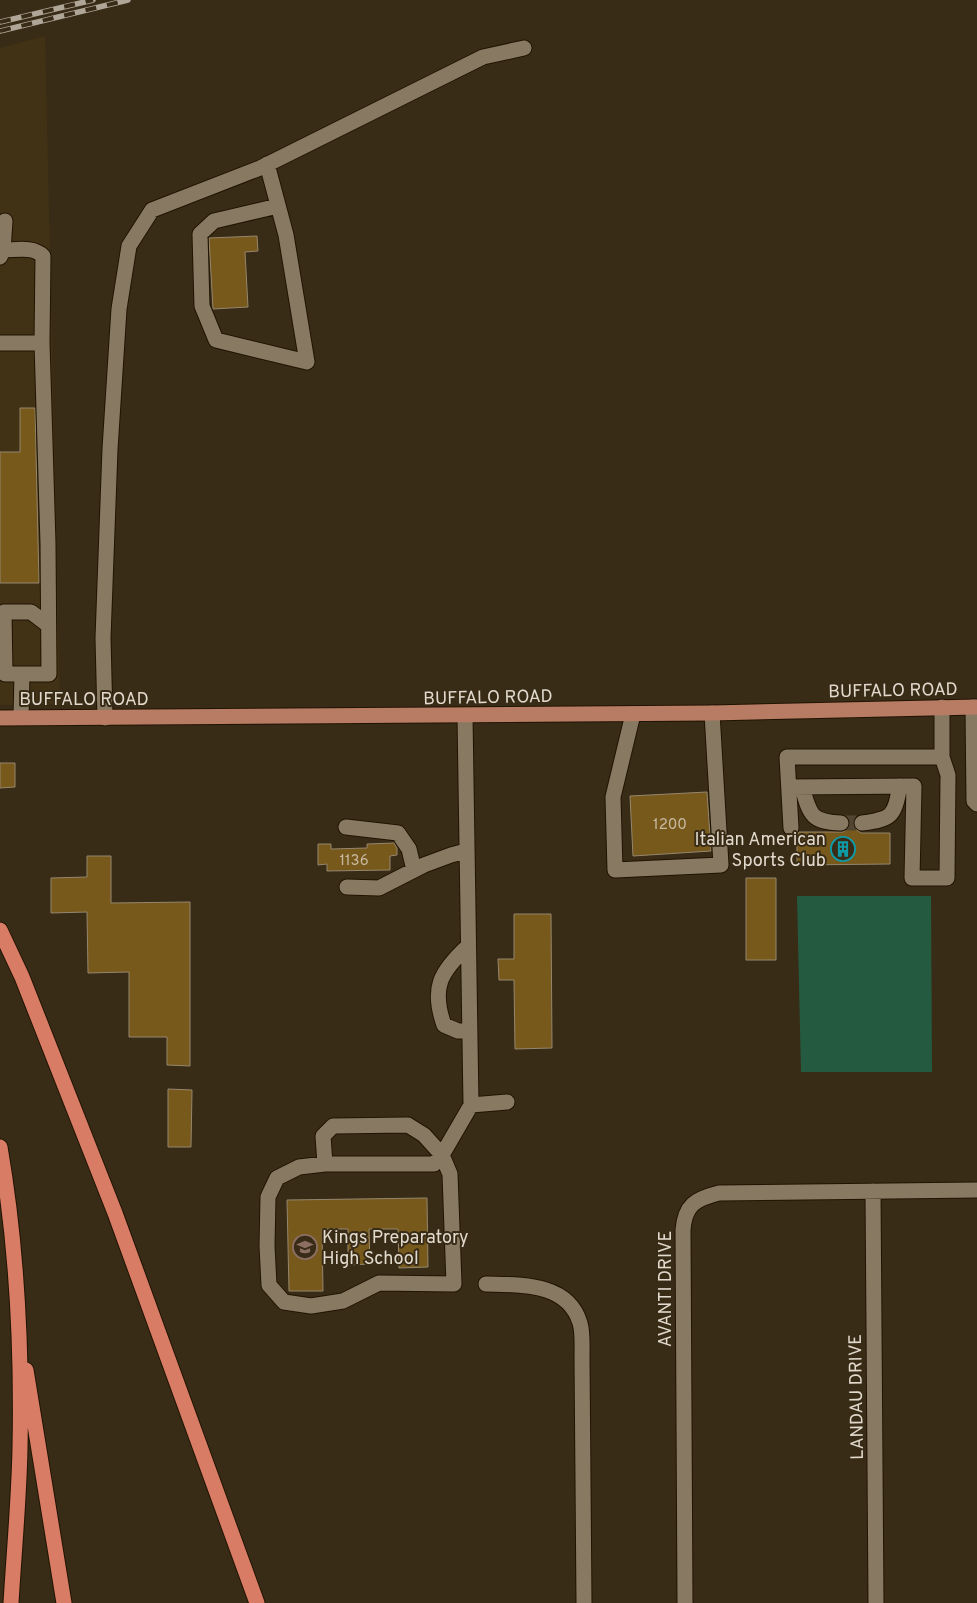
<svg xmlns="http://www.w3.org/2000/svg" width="977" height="1603" viewBox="0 0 977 1603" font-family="Overpass,sans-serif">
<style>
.built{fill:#423215}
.green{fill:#245b40}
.building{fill:#78591c;stroke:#95866e}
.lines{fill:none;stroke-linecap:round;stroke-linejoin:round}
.minor-tunnel{stroke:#524632;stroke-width:15;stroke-dasharray:15 8;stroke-linecap:butt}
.minor-casing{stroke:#201402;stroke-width:17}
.major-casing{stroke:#201402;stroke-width:17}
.highway-casing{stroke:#201402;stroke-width:17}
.minor{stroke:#887a62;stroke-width:15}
.major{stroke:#b87b64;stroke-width:15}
.highway{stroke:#d87c65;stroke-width:15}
.rail-casing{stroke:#b0a697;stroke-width:5.5}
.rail{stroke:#392c17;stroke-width:4;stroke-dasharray:11;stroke-linecap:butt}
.labels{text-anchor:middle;stroke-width:4;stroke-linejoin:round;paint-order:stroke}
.number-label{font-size:15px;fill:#c8baa1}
.street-label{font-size:18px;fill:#e2dacd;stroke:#392c17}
.poi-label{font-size:18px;fill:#e2dacd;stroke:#392c17;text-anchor:end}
</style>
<rect width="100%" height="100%" fill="#392c17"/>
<path class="built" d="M45 36 60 704 0 705V48Z"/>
<path class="green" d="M797 896H931L932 1072H801Z"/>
<path class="building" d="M257 236 258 251 245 252 248 307 213 309 209 238Z
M20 408H35L39 583H0V452H20Z
M0 763H15V787L0 788Z
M707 792 711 851 633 856 630 796Z
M849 818H854V828L861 833H890V864L797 865V835L799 832H843L849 828Z
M394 843 397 848V855L390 856V870L327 871V864L318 865V844H331V849L367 848V844Z
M87 856H111V903L190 902V1066L167 1065V1037H129V972L88 973 87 912 51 913V878L87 877Z
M746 878H776V960H746Z
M514 914H551L552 1048 515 1049 514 980H499L498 959H514Z
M168 1089 192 1090 191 1147H168Z
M427 1198 428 1267 399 1268 398 1229H369L370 1264 348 1265V1229H322L323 1291H289L287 1200Z"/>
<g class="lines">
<path class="minor-tunnel" d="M841 823H862"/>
<defs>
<path id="minor" d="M267 164 286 235 307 362 216 340 202 306 200 234 214 221 278 206
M3 250C16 250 33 246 43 256L42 343
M0 257 3 250 5 221
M0 343H42L48 544 49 674H5L4 612H31L48 625
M973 707 974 801 977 804
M633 714 613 797 615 870 721 865 712 713
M21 717 22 674
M105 718 103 638 110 449 119 309 129 246 152 210 260 168 483 57 524 48
M789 787 914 786 912 878H947L948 775 942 757
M802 787C810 815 811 822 841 823
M862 823C893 819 894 816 900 786
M346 827 398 833 409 849 414 870
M791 828 787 757H942V707
M347 887 379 888 424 865 451 855 466 851
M468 946C440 972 431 988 444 1025L458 1031H469
M471 1105 507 1102
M325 1164 323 1136 333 1126 408 1125 424 1135 442 1155 450 1174 454 1284 379 1283 343 1301 311 1306 284 1302 269 1285 267 1246 268 1197 277 1178 299 1167 325 1164H434L442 1155 471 1105 465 716
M873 1191 876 1603
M486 1284C520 1285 568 1282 580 1323 583 1333 582 1347 582 1358L584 1603
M685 1603 683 1230C685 1205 695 1199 719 1193L977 1190"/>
<path id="major" d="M0 718 712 713 977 707"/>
<path id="highway" d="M0 930 22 977 115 1213 257 1603
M0 1147C17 1246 22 1348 20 1448 19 1500 14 1552 11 1603
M26 1370 64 1603"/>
</defs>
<use href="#minor" class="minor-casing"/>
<use href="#major" class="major-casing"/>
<use href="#highway" class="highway-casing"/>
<use href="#minor" class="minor"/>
<use href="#major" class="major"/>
<use href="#highway" class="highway"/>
<defs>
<path id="rail" d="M0 22 93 0
M0 31 128 0"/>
</defs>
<use href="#rail" class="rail-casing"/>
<use href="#rail" class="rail"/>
</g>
<defs>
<symbol id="building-ring" viewBox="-11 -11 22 22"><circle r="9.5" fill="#392c17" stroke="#0f9aa8" stroke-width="1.5"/><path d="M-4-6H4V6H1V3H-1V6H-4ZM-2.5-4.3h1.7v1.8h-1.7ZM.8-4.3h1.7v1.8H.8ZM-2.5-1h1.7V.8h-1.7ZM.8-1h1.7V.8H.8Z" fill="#0f9aa8"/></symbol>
<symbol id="school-ring" viewBox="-11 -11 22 22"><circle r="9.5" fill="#392c17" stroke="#8d6e63" stroke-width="1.5"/><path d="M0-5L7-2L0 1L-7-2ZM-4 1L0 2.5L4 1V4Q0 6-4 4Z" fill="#8d6e63"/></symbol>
</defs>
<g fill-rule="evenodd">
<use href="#building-ring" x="829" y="835" width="28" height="28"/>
<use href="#school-ring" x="291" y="1233" width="28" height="28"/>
</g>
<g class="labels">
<g class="number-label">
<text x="670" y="829">1200</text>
<text x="354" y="865">1136</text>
</g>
<g class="street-label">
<text transform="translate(893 690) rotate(-1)" y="6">BUFFALO ROAD</text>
<text transform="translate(488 697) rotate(-1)" y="6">BUFFALO ROAD</text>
<text x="84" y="705">BUFFALO ROAD</text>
<text transform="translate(665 1289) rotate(-90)" y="6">AVANTI DRIVE</text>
<text transform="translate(856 1397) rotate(-91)" y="6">LANDAU DRIVE</text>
</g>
<g class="poi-label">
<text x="826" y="845">Italian American<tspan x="826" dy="21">Sports Club</tspan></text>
<text x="322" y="1243" text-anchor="start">Kings Preparatory<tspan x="322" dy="21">High School</tspan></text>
</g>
</g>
</svg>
